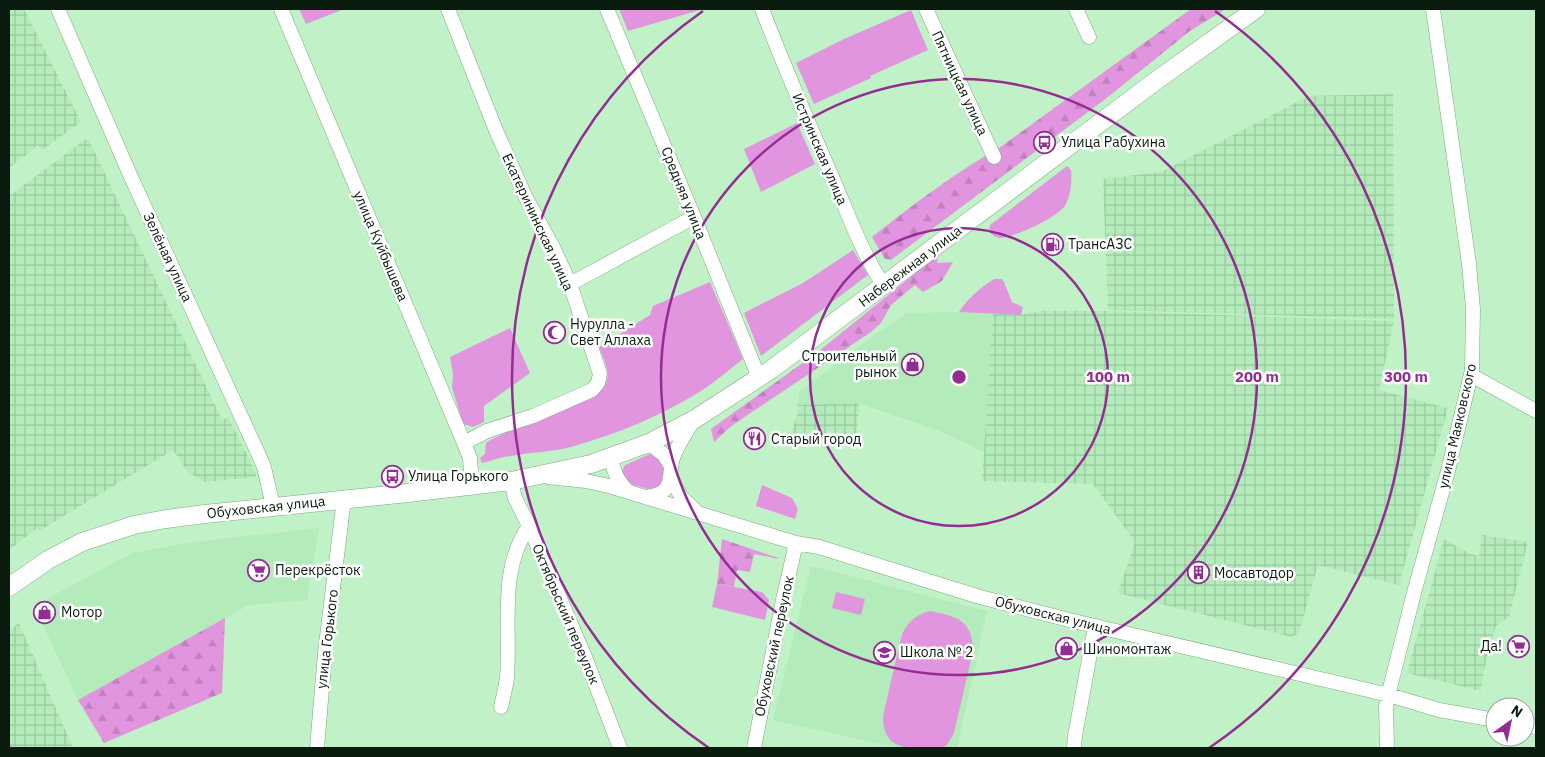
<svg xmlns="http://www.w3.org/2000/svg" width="1545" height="757" viewBox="0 0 1545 757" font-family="'IBM Plex Sans',sans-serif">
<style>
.built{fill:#b3ebba}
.industrial{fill:url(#industrial-grid)}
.grass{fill:#e295df}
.forest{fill:url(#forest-firs)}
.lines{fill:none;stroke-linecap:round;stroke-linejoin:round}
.minor-casing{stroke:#7caa82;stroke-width:15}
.major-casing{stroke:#7caa82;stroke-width:19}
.minor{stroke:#fff;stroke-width:14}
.major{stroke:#fff;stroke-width:18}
.ring{fill:none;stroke:#932d93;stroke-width:2.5}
.labels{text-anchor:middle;stroke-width:5;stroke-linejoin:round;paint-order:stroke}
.street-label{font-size:14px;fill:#091c0d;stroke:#fff}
.poi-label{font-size:14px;fill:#091c0d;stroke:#fff;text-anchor:start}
.centre{fill:#932d93;stroke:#fff;stroke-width:2.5}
.ring-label{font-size:15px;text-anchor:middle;font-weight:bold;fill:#932d93;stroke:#fff;stroke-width:5;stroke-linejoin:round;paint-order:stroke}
</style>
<defs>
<pattern id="industrial-grid" width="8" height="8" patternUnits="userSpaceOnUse" patternTransform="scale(1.25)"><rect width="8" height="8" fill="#b3ebba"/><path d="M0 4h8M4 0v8" fill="none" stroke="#99c99f"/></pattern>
<pattern id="forest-firs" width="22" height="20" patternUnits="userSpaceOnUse" patternTransform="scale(1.25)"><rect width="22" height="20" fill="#e295df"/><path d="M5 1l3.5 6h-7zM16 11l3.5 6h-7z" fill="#c180be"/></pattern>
</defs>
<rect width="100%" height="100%" fill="#c1f2c7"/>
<path class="built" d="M959 312 993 313 984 452 942 432 859 403 797 405 800 391 872 337 907 313Z
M319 528 307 600 249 605 78 700 34 606 132 553 194 542Z
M811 566 987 611 957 748H899L773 720Z"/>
<path class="industrial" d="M9 9H24L81 122 42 150 37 145 33 150 11 166 9 173Z
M1393 94 1394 319 1108 310 1103 179 1161 172 1309 96Z
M86 139 89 140 222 420 228 417 253 467 256 477 205 482 188 472 173 450 39 531 37 528 9 550V196Z
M1039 311H1106L1394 321 1379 390 1448 408 1399 585 1318 565 1299 633 1292 637 1118 593 1135 542 1093 484 982 481 993 313 1021 315Z
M859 403 857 433 842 434 828 431 821 447 812 444 797 445 788 441 798 413 797 405Z
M1482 535 1528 542 1509 617 1496 626 1484 670 1481 691 1407 673 1444 539 1470 554 1479 556Z
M19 623 73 748H9V631Z"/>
<path class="grass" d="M299 9H344L306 24Z
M619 9H699L700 10 628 31Z
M911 10 928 50 870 76 871 78 814 104 796 63 844 39Z
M797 123 815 164 761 192 744 149Z
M1067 166 1071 170C1072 181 1071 194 1066 204 1060 217 1016 236 1002 238 996 238 993 236 989 231L990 225Z
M853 250 868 275 761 356 744 313 803 283Z
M994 279H1002L1004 282 1012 302 1023 307 1021 315 959 312C968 298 980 288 994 279Z
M710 282 743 359C730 369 717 380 704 389 663 415 618 434 571 447 551 452 532 452 511 456 501 457 491 461 482 463L480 458 485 454 486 443 492 439 600 391C614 378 605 363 599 347L650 315 653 306Z
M510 328 530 373 484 406V422L473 427 463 424 452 387 453 375 450 357Z
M650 454H654L664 462 665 475 664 483 652 490 629 484 621 473 625 465Z
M762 485 792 498 798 509 795 519 756 506Z
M717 584 762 592 769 600 765 620 712 607Z
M836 592 865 599 861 615 832 608Z
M930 611C956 616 973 620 973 651L954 733C951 738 948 746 942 748 937 750 928 748 922 748 898 748 883 744 883 716L902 634C910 620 914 616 930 611Z"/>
<path class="forest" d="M1191 9H1226L1190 31 1108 97 891 260 885 259 872 237C913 205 954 173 999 148Z
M939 254 937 263 953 262 942 281 923 292 915 285 891 305 881 323 871 332 730 427 714 442 711 429 819 351Z
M722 539 775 557 780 559 754 554 750 572 737 570 734 587 717 584Z
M225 618 222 693 104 743 78 700Z"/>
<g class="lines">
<defs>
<path id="minor" d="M58 9 131 177 257 451 264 467 273 506
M281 9 464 443 470 458 472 485
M448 9 495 128 525 196 553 247 570 284 600 374 598 383 592 390 533 416 487 431 464 443
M607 9 694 217 759 378
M762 9C784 66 808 122 833 179 848 214 863 255 884 286
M926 9 994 157
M1076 9 1089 37
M570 284 694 217
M1471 375 1536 411
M649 443 664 455 671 466
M611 458C614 472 617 481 628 491
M548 477 586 481 609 486 796 543 819 547 980 597 1069 620 1389 695 1439 710 1495 720
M671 479 682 498 695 510
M511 481 515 498 529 526 585 657 620 748
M647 497C678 492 666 476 674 455 679 443 687 431 694 420
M501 707C503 697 506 687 507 677 511 626 498 571 529 526
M1525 725 1536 727
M317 748 325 653 344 499
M754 748 783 600 796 543
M1074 748 1075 736 1095 626
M1387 748 1386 707 1391 684 1415 589 1448 471 1472 370 1473 309 1469 264 1433 9"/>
<path id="major" d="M9 587 48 560 82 542 134 525 166 519 205 514 408 493 511 481 591 464 649 443 695 419 772 369 1157 80 1256 9"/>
</defs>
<use href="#minor" class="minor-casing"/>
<use href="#major" class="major-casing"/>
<use href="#minor" class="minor"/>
<use href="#major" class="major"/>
</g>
<g class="ring">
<circle cx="959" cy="377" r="149"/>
<circle cx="959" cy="377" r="298"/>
<path d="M709 748A447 447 0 0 1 703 11M1215 11A447 447 0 0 1 1209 748"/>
</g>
<defs>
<symbol id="bus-ring" viewBox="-11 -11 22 22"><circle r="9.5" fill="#fff" stroke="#932d93" stroke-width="1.5"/><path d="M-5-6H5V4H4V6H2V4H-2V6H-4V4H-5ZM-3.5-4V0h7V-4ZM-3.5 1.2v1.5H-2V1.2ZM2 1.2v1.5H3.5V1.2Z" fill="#932d93"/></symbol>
<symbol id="fuel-ring" viewBox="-11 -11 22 22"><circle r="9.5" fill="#fff" stroke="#932d93" stroke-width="1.5"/><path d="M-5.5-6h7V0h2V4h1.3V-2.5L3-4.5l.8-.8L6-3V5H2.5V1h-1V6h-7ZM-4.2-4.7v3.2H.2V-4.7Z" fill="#932d93"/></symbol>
<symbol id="mosque-ring" viewBox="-11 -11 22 22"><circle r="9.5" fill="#fff" stroke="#932d93" stroke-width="1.5"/><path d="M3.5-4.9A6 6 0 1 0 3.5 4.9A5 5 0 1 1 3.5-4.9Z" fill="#932d93"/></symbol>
<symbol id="shop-ring" viewBox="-11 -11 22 22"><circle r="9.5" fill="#fff" stroke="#932d93" stroke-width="1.5"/><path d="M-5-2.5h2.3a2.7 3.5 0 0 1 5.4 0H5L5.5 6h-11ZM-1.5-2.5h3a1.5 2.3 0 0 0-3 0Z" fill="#932d93"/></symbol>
<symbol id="restaurant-ring" viewBox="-11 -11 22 22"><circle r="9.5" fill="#fff" stroke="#932d93" stroke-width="1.5"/><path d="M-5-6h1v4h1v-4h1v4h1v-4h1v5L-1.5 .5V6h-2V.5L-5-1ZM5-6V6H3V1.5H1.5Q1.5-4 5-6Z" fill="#932d93"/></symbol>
<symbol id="supermarket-ring" viewBox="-11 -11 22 22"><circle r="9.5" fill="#fff" stroke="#932d93" stroke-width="1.5"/><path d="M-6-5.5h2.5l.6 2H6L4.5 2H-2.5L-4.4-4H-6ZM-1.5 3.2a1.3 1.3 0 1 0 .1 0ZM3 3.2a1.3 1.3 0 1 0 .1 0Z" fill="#932d93"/></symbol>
<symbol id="building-ring" viewBox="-11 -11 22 22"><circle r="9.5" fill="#fff" stroke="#932d93" stroke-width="1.5"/><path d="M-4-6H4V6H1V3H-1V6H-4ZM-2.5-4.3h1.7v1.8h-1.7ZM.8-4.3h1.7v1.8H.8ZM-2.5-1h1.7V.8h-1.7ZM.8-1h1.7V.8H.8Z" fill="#932d93"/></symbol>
<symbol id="school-ring" viewBox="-11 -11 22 22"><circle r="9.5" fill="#fff" stroke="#932d93" stroke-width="1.5"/><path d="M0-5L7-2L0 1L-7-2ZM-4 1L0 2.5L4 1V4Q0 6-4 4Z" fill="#932d93"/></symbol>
</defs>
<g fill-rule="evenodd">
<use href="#bus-ring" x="1032" y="130" width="25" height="25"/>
<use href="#fuel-ring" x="1040" y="232" width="25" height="25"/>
<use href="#mosque-ring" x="542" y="320" width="25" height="25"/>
<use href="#shop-ring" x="900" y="352" width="25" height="25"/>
<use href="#restaurant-ring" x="742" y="426" width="25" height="25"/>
<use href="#bus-ring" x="380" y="464" width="25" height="25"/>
<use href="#supermarket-ring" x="246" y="558" width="25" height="25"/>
<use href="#building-ring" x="1186" y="560" width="25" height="25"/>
<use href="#shop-ring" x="32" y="600" width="25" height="25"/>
<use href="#supermarket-ring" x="1506" y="634" width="25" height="25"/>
<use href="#shop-ring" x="1054" y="636" width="25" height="25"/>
<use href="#school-ring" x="872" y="640" width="25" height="25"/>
</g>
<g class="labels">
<g class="street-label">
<text transform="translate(960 83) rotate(65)" y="5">Пятницкая улица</text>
<text transform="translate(820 149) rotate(67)" y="5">Истринская улица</text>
<text transform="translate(684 193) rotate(68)" y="5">Средняя улица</text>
<text transform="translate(538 222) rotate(65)" y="5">Екатерининская улица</text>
<text transform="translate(381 246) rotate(67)" y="5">улица Куйбышева</text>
<text transform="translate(168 257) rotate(65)" y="5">Зелёная улица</text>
<text transform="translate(910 266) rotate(-37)" y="5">Набережная улица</text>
<text transform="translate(1457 426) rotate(-77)" y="5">улица Маяковского</text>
<text transform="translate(266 507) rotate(-6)" y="5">Обуховская улица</text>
<text transform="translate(566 614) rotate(67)" y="5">Октябрьский переулок</text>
<text transform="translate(1053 615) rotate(14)" y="5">Обуховская улица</text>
<text transform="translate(327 639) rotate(-83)" y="5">улица Горького</text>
<text transform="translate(774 646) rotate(-78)" y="5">Обуховский переулок</text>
</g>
<g class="poi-label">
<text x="1061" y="147">Улица Рабухина</text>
<text x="1068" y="249">ТрансАЗС</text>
<text x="570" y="329">Нурулла -<tspan x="570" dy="16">Свет Аллаха</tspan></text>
<text x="897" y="361" text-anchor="end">Строительный<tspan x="897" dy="16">рынок</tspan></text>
<text x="771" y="444">Старый город</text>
<text x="408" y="481">Улица Горького</text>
<text x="275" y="575">Перекрёсток</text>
<text x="1214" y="578">Мосавтодор</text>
<text x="61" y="617">Мотор</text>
<text x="1502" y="651" text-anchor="end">Да!</text>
<text x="1083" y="654">Шиномонтаж</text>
<text x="900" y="657">Школа № 2</text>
</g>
</g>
<circle cx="959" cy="377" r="8" class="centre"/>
<g class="ring-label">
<text x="1108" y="382">100 m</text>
<text x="1257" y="382">200 m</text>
<text x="1406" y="382">300 m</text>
</g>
<rect width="1545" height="757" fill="none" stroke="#091c0d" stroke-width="20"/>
<g transform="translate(1510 722) rotate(33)"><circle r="24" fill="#ffffff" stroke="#9da49e"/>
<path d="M0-4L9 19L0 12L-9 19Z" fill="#932d93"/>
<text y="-8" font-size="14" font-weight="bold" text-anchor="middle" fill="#091c0d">N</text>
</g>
</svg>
